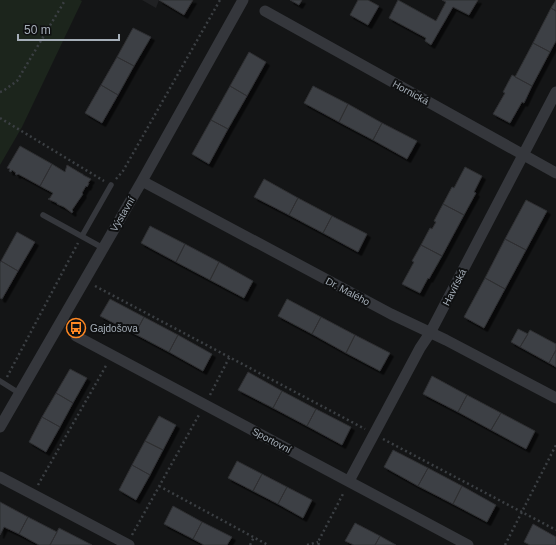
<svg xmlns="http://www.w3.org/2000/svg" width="556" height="545" viewBox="0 0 556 545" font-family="Helvetica,sans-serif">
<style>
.built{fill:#202123}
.green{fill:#1c251c}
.building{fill:#3e4044;stroke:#2e2f32;filter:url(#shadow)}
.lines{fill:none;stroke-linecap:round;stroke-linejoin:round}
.path{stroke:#3b3f43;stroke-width:2.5;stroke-dasharray:2 3;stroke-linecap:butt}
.service{stroke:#35373c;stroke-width:5.5}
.minor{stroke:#35373c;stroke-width:11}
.labels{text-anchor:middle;stroke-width:4;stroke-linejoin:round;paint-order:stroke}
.street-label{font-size:10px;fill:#a5aeb8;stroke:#0f1011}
.poi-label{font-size:10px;fill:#a5aeb8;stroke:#0f1011;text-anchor:start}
</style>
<defs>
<filter id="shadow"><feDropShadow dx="3.5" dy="3.5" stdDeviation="0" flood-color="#0009"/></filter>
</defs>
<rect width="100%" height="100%" fill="#141516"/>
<path class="built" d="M142 0H159L156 8Z"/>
<path class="green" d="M0 0H80L82 1 22 127 0 165Z"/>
<path class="building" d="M159 0H193L184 15Z
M290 0H302L299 5Z
M358 0H368L379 6 368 25 350 15Z
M398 0 436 21 446 2 442 0H478L469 15 453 7 431 45 425 41 426 38 389 18Z
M556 0V11L551 8Z
M551 8 556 11V41L550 52 533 43Z
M133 28 151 37 134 66 117 57Z
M533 43 550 52 532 86 515 77Z
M249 52 266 62 247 96 230 86Z
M117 57 134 66 118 95 101 85Z
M512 75 532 86 524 103 522 102 510 123 493 114 505 93 503 92Z
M101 85 118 95 102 123 85 113Z
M230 86 247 96 228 129 211 120Z
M313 86 348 104 339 122 304 103Z
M348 104 382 123 373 140 339 122Z
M211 120 228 129 209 164 192 154Z
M382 123 417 141 407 159 373 140Z
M20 146 52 164 40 186 18 174 17 175 15 174 16 173 12 170 11 172 9 171 10 169 7 168Z
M52 164 65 172 67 165 82 174H83V175L91 179 88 183H89L87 187 86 186 82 193 83 194 72 210 73 211 72 213 64 207 57 204V203L48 199 50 198 53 193 40 186Z
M465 167 482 176 474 192 476 193 464 215 443 204 452 187 454 188Z
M264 179 298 198 289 215 254 197Z
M298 198 332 216 323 233 289 215Z
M526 200 547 211 526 250 505 239Z
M443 204 464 215 442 256 421 245 430 228 432 229 436 222 434 221Z
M332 216 367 234 358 252 323 233Z
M150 226 185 244 176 262 141 243Z
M17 232 35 242 18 271 1 261Z
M505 239 526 250 505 289 485 278Z
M185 244 219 262 210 280 176 262Z
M421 245 442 256 429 279 428 278 420 293 402 284 414 262 412 261Z
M1 261 18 271 2 299 0 298V263Z
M219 262 253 281 244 298 210 280Z
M485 278 505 289 484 328 464 317Z
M110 299 144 317 135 334 100 316Z
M287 299 321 317 312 334 278 316Z
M144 317 178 335 169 352 135 334Z
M321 317 355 335 346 353 312 334Z
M518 329 528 334 520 347 511 342Z
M530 330 556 344V350L549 363 520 347Z
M178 335 212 354 203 371 169 352Z
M355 335 390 353 380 371 346 353Z
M556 350V367L549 363Z
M70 369 87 378 73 403 56 393Z
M248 372 282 391 273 408 238 390Z
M432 376 467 395 458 412 423 394Z
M282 391 316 409 307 426 273 408Z
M56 393 73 403 60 427 42 417Z
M467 395 501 413 491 430 458 412Z
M316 409 351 427 342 445 307 426Z
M501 413 535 431 526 449 491 430Z
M159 416 176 425 163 450 145 441Z
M42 417 60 427 46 452 29 442Z
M145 441 163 450 150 475 132 465Z
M393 450 428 468 418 486 384 467Z
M237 461 262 474 253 491 228 478Z
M132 465 150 475 136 500 119 490Z
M428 468 462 486 453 504 418 486Z
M262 474 287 487 278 504 253 491Z
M462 486 496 505 487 522 453 504Z
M287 487 312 500 303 518 278 504Z
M0 502 28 517 19 534 4 527 0 535Z
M173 506 202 522 193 539 164 524Z
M28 517 57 532 50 545H39L19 534Z
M202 522 232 537 227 545H204L193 539Z
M355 523 380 536 375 545H354L345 541Z
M533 524 556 537V545H530L524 542Z
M59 528 92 545H50Z
M380 536 396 545H375Z"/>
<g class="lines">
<path class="path" d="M0 92 3 91 17 81 64 2V0
M0 118 104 181
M116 179 123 171 220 0
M95 286 365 429
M7 377 78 243
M210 395 230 356
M383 439 556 530
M38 485 107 364
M159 486 268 545
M132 535 200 413
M250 545 254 537
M307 545 318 542
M319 545 318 542 344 492
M505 545 556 445"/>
<path class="service" d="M43 215 103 248
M82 236 111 185
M0 381 19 393"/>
<path class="minor" d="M265 11 556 173
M142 181 391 314 446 340 556 398
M76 336 468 545
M0 427 142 181 243 0
M0 477 129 545
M349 481 420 348 430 333 556 92"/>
</g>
<defs>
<symbol id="bus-ring" viewBox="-11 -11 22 22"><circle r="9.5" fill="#0f1011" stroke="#ff8823" stroke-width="1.5"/><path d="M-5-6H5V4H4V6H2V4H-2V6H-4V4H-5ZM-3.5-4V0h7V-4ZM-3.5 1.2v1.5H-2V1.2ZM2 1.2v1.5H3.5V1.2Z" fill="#ff8823"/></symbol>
</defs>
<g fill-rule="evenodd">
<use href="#bus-ring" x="65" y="317" width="22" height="22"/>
</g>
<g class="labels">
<g class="street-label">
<text transform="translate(411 92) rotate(29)" y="4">Hornická</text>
<text transform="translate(122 214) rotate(-60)" y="4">Výstavní</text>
<text transform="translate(454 287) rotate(-63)" y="4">Havířská</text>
<text transform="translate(348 291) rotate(28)" y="4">Dr. Malého</text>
<text transform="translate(272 440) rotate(28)" y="4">Sportovní</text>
</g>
<g class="poi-label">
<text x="90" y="332">Gajdošova</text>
</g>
</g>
<path d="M18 34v6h101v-6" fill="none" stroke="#a5aeb8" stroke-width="2"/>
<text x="24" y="34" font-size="12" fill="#a5aeb8" stroke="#0f1011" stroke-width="3" paint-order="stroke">50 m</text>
</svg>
